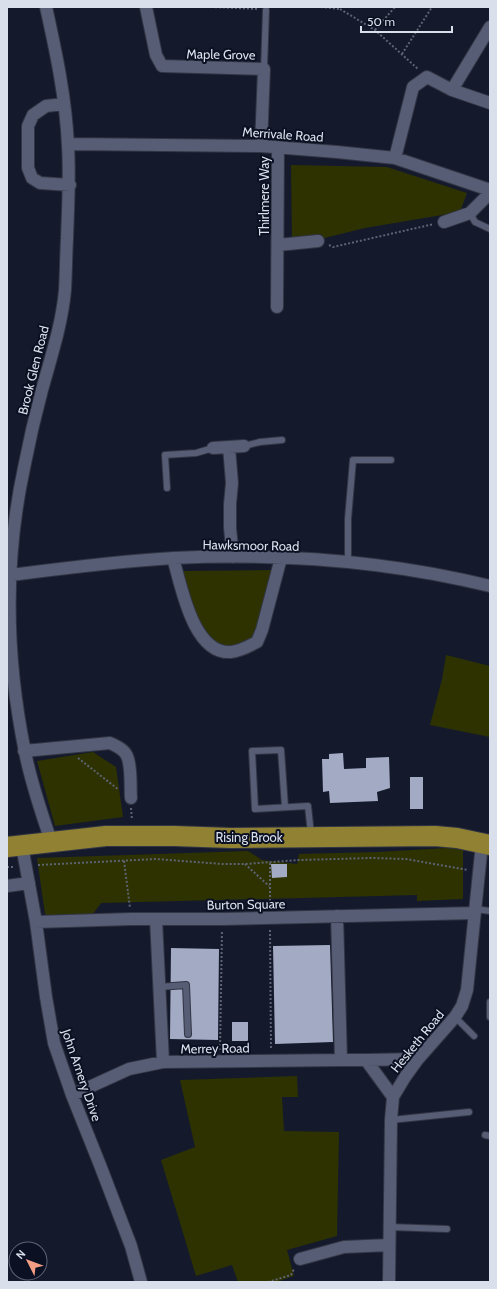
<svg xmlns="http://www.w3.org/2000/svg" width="497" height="1289" viewBox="0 0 497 1289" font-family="Cabin,sans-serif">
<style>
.green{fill:#2d3200}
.building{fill:#a3abc4}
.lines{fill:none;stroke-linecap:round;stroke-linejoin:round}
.service-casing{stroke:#323544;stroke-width:8}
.minor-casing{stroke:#323544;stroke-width:14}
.trunk-casing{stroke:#323544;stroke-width:22}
.path{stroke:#5e6373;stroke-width:2;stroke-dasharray:2 2;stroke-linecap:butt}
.service{stroke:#565d74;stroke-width:6}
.minor{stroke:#565d74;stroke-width:12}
.trunk{stroke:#908232;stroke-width:20}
.labels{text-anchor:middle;stroke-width:4;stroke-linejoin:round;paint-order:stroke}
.street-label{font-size:13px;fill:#dadfec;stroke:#0b1022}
</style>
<rect width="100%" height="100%" fill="#141a2c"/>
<path class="green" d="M291 165 387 167 467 193 460 212 365 228 292 246Z
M273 570 260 626 248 643 230 649 213 644 198 624 182 571Z
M446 655 490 666V737L430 725 442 679Z
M93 752 116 767 123 817 55 826 37 761Z
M463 847V899L417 901V895L101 903 93 914 49 917 45 914 37 858 248 851 262 860 297 864 299 854 378 852Z
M297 1076 298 1097H282L284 1131 339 1132 337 1236 287 1250 294 1276 276 1282H238L232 1265 196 1276 161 1160 195 1147 180 1080Z"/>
<path class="building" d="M343 753 344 769 366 768V758L389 757 390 788 377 792 378 801 330 803 329 791 323 792 322 759H329V754Z
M410 777H423V809H410Z
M271 864H287V877L272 878Z
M330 945 333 1042 275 1044 273 946Z
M171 948 219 949 218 1040 170 1039Z
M232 1022H248V1041H232Z"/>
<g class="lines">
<defs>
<path id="service" d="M264 69 266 10
M470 213 475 222 490 229
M244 446 260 442 282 440
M167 488 165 455 196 453 213 448
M348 562V519L353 460H391
M285 807 281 750 252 751 255 809 308 806 311 834
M475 909 490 911
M159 987 186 985 188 1034
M490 1002V1017
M455 1017 474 1036
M391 1120 469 1112
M485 1135 490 1136
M389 1227 447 1229"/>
<path id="minor" d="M46 7C56 52 66 99 68 146 70 177 68 208 67 239 66 256 66 273 65 290 62 324 51 357 42 390 35 416 29 442 24 468 4 561 6 659 25 752 31 782 41 812 51 841
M146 7 156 55 162 66 264 69 261 146
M452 90 490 27
M64 104 46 106 33 115 28 126V168L32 178 40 183 70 185
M68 144 261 146 337 152 395 158 490 190
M395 158 413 87 427 77 452 90 490 103
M444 222 470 213 490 193
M278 245 318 241
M277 307 278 147
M229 447 232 483 230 504V528L233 557
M213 448 244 446
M173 558C181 585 193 655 231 652 241 651 249 646 257 642L262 630 281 558
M11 575C65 568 119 561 174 558 278 553 388 561 490 586
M24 751 110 743C116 746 124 749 127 756 132 767 130 787 131 798
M22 846 36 922 46 997 54 1043 72 1095 100 1165 131 1246 141 1282
M7 886 29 883
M337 916 341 1060
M156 919 163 1062
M36 922 131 919H223L475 913
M366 1060 393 1097
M72 1095 129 1069 163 1062 341 1060H366L418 1059
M300 1259 344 1247 389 1245
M389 1282 391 1120 393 1097 405 1077 418 1059 455 1017 462 1006 467 990 482 843"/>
<path id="trunk" d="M7 847 106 836H174L231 838 435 836 457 838 490 845"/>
</defs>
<use href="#service" class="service-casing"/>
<use href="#minor" class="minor-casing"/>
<use href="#trunk" class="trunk-casing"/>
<path class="path" d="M211 7 258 9
M321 7 340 9V7
M340 9 375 30 418 69
M375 30 395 7
M402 54 432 7
M329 245 333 247 434 224
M78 758 119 790
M131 808 132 820
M124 861 130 908
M270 863V906
M245 864 269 886
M38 865 156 859 222 864H245L299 860 372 858 406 859 468 870
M7 867H14
M270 930 271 1050
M220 1050 222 930
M268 1282 291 1275 294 1269"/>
<use href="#service" class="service"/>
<use href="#minor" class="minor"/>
<use href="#trunk" class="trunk"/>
</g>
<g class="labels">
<g class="street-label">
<text transform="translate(221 54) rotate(1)" y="5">Maple Grove</text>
<text transform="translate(283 134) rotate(4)" y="5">Merrivale Road</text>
<text transform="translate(264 196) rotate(-90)" y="5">Thirlmere Way</text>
<text transform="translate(33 370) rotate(-76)" y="5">Brook Glen Road</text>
<text transform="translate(251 545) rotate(1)" y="5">Hawksmoor Road</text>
<text x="249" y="842">Rising Brook</text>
<text transform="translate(246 904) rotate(-1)" y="5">Burton Square</text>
<text transform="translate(417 1041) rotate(-51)" y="5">Hesketh Road</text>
<text transform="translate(215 1048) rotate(-1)" y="5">Merrey Road</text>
<text transform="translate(82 1075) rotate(71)" y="5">John Amery Drive</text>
</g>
</g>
<rect width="497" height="1289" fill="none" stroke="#dadfec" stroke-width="16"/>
<g transform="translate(28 1261) rotate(312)"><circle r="19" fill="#0b1022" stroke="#5e6373"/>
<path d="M0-3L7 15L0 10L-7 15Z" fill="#f49e86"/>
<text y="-6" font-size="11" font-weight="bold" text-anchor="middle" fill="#dadfec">N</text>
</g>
<path d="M361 26v6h91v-6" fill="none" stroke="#dadfec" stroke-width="2"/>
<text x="367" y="26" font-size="12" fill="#dadfec" stroke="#0b1022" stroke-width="3" paint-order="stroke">50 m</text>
</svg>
